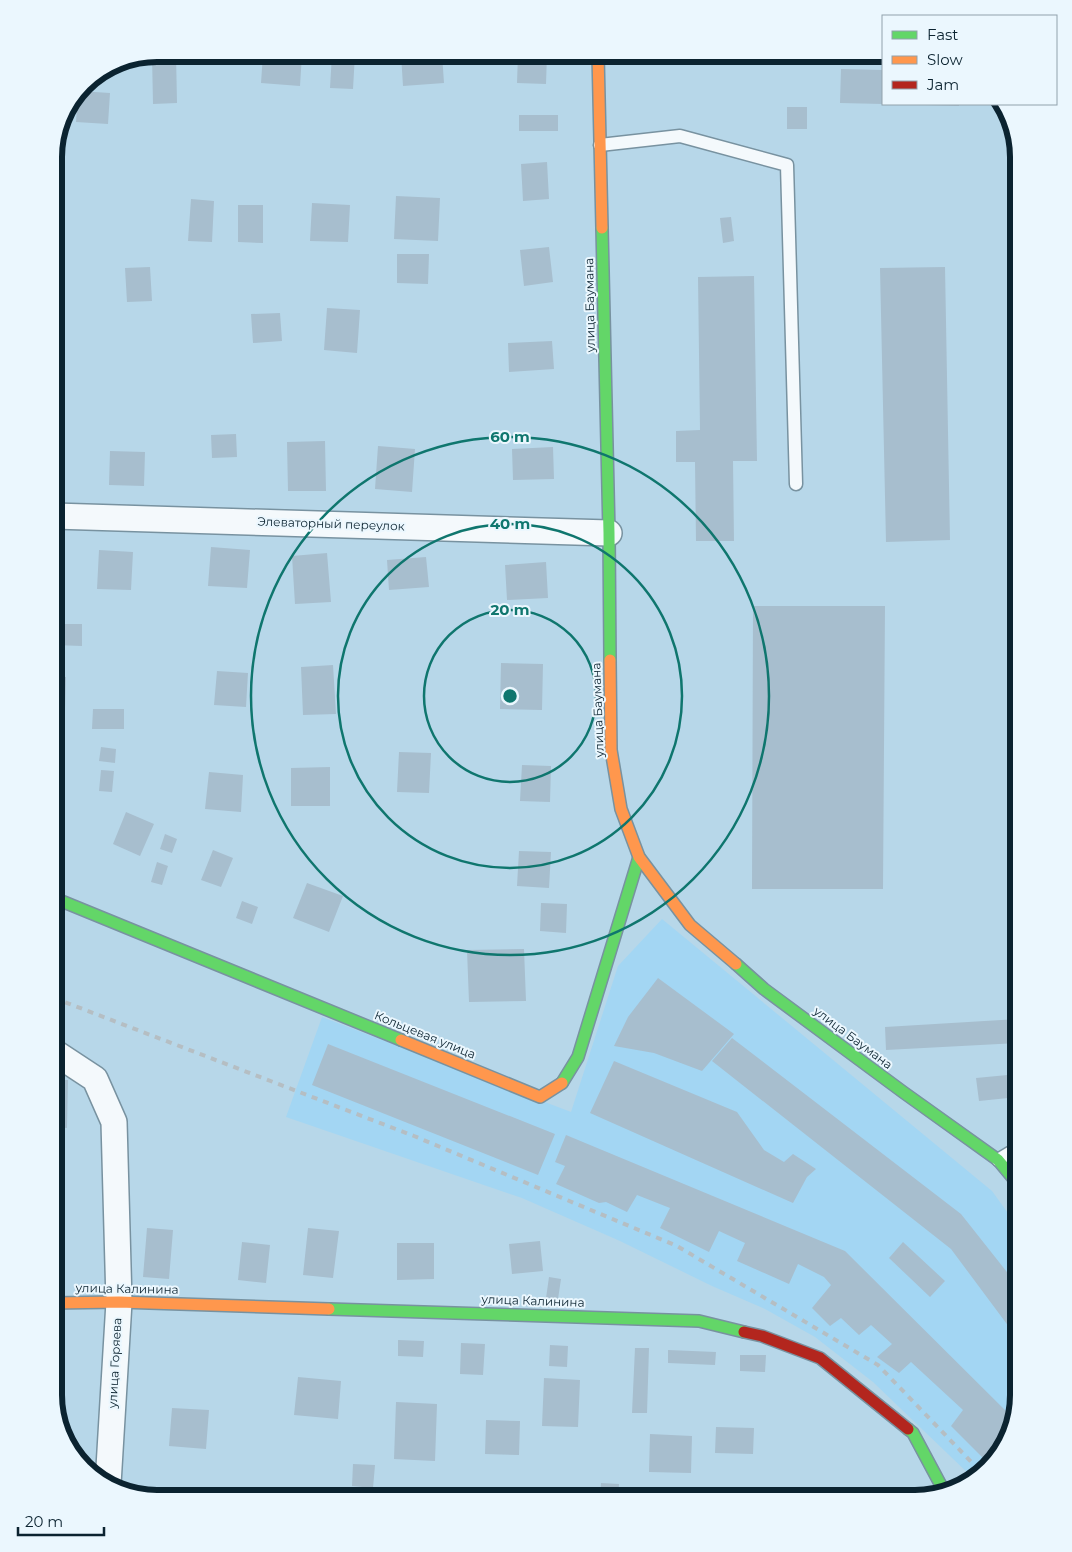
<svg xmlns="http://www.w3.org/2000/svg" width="1072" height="1552" viewBox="0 0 1072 1552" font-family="Montserrat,sans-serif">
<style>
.built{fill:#a3d6f3}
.building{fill:#a7bece}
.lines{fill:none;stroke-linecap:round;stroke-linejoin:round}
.lane-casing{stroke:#7892a0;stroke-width:15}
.street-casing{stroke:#7892a0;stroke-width:28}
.fast-casing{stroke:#7892a0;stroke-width:14}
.slow-casing{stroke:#7892a0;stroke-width:14}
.jam-casing{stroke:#7892a0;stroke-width:14}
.lane{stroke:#f4f9fc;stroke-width:12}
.street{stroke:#f4f9fc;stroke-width:25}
.fast{stroke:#63d668;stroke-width:11}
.slow{stroke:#ff974d;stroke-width:11}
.jam{stroke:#b3261e;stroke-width:11}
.rail{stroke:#b5bec3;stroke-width:4;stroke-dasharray:6 6;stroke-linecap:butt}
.ring{fill:none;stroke:#0f766e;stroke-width:2.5}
.labels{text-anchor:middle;stroke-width:4;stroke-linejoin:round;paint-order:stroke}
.street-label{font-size:12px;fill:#0b2330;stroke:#ebf7fe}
.rim{fill:none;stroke:#0b2330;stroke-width:6}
.centre{fill:#0f766e;stroke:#ebf7fe;stroke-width:2.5}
.ring-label{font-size:15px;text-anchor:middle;font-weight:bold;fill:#0f766e;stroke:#ebf7fe;stroke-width:4;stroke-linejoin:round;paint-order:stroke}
</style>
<rect width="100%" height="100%" fill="#b7d7e9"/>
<path class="built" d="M662 919 992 1191 1018 1227V1395L1004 1447 973 1478 873 1382 815 1337 765 1309 712 1286 620 1241 522 1198 286 1117 322 1017 571 1112 618 966Z"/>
<path class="building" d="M157 54H176L177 103 153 104 152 55Z
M263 54H302L300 86 261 83Z
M332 54H355L353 89 330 88Z
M401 54H442L444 83 403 86Z
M518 54H547L546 84 517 83Z
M841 69 883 70V104L840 103Z
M79 91 110 93 108 124 76 122 78 93Z
M925 104H959V106L925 105Z
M787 107H807V129H787Z
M519 115H558V131H519Z
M547 162 549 199 523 201 521 164Z
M396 196 440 198 438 241 394 239Z
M191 199 214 201 212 242 188 241Z
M312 203 350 205 348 242 310 241Z
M238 205H263V243L238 242Z
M731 217 734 241 723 243 720 218Z
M549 247 553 282 524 286 520 250Z
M397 254H429L428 284 397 283Z
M150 267 152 301 127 302 125 268Z
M945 267 950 540 886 542 880 268Z
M754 276 757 461H733L734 541H696L695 462H676V431L700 430 698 277Z
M327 308 360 310 357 353 324 350Z
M280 313 282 341 253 343 251 314Z
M552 341 554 369 509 372 508 343Z
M236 434 237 457 212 458 211 435Z
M325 441 326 491H288L287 442Z
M378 446 415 449 412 492 375 489Z
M553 447 554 479 513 480 512 449Z
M110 451 145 452 144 486 109 485Z
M211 547 250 550 247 588 208 586Z
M99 550 133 552 131 590 97 589Z
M327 553 331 602 295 604 292 556Z
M426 557 429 587 389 590 387 560Z
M546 562 548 598 507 600 505 565Z
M753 606H885L883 889H752Z
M54 624H82V646L54 645Z
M501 663 543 664 542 710 500 709Z
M333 665 336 714 303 715 301 667Z
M217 671 248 673 246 707 214 705Z
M54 676 66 677 65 711H54Z
M93 709H124V729H92Z
M101 747 116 749 115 763 99 761Z
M399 752 431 753 429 793 397 792Z
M522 765 551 766 550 802 520 801Z
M330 767V806H291V768Z
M101 770 114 771 112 792 99 791Z
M209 772 243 775 241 812 205 809Z
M54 789 63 793 54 815Z
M126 812 154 824 140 856 113 844Z
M165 834 177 839 172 853 160 849Z
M213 850 233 858 221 887 201 880Z
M519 851 551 852 549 888 517 886Z
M157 862 168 866 162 885 151 882Z
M307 883 343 896 329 932 293 918Z
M242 901 258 907 252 924 236 918Z
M541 903 567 904 566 933 540 931Z
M524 949 526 1001 469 1002 467 950Z
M658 978 734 1034 702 1071 654 1053 614 1046 628 1017Z
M1018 1019V1043L886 1050 885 1027Z
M732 1038 961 1214 1018 1286V1339L951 1249 712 1061Z
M328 1044 555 1134 538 1175 312 1085Z
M614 1061 737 1112 764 1150 784 1162 793 1154 816 1169 807 1177 793 1203 590 1113Z
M1018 1074V1097L979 1101 976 1078Z
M54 1080H68L67 1128 54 1127Z
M566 1135 845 1251 1012 1417 1004 1447 988 1463 951 1426 963 1410 911 1362 899 1373 877 1357 892 1344 871 1325 859 1335 841 1318 830 1326 812 1308 831 1285 824 1277 798 1264 789 1284 737 1261 745 1243 719 1231 709 1252 660 1228 670 1208 637 1195 627 1212 606 1202 599 1203 556 1184 565 1166 555 1162Z
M54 1171H59L57 1219H54Z
M147 1228 173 1230 169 1279 143 1277Z
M308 1228 339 1231 333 1278 303 1275Z
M540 1241 543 1271 512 1274 509 1244Z
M242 1242 270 1245 266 1283 238 1280Z
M903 1242 945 1281 930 1297 889 1258Z
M397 1243H434V1279L397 1280Z
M549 1277 561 1279 558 1299 546 1298Z
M398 1340 424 1341 423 1357 398 1356Z
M461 1343 485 1344 483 1375 460 1374Z
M550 1345 568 1346 567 1367 549 1366Z
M635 1348H649L647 1413H632Z
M668 1350 716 1352 715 1365 668 1363Z
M740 1355H766L765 1372 740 1371Z
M298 1377 341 1381 338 1419 294 1415Z
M544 1378 580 1380 578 1427 542 1426Z
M396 1402 437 1404 435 1461 394 1459Z
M172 1408 209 1410 206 1449 169 1446Z
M486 1420 520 1421 519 1455 485 1454Z
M716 1427 754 1428 753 1454 715 1453Z
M650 1434 692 1436 691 1473 649 1472Z
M353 1464 375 1465 373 1488 352 1486Z
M601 1483 619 1484 618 1498H600Z
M251 1491 275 1492V1498H250Z"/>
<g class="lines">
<defs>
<path id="lane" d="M600 145 680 136 787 165 796 484
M998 1160 1018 1148"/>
<path id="street" d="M54 516 609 533
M54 1052 95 1079 114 1122 119 1302 108 1484"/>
<path id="fast" d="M602 228 609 533 610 660
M54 898 401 1040
M736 964 764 989 903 1092 998 1160 1018 1184
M562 1083 578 1057 639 857
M329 1309 699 1321 744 1332
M908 1429 913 1433 944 1491"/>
<path id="slow" d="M598 54 602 228
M610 660 611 750 621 809 639 857 690 925 736 964
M401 1040 540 1097 562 1083
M54 1303 119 1302 329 1309"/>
<path id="jam" d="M744 1332 762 1336 820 1358 908 1429"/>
</defs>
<use href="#lane" class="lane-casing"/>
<use href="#street" class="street-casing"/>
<use href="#fast" class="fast-casing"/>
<use href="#slow" class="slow-casing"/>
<use href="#jam" class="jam-casing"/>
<use href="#lane" class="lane"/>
<use href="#street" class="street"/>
<use href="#fast" class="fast"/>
<use href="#slow" class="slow"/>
<use href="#jam" class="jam"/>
<path class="rail" d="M54 998 414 1136 677 1246 878 1365 980 1471"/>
</g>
<g class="ring">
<circle cx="510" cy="696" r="86"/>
<circle cx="510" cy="696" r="172"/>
<circle cx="510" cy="696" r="259"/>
</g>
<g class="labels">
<g class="street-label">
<text transform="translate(590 305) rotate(-91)" y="4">улица Баумана</text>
<text transform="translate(331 524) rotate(2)" y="4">Элеваторный переулок</text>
<text transform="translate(598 710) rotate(-92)" y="4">улица Баумана</text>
<text transform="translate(425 1035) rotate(22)" y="4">Кольцевая улица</text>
<text transform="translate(853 1038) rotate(37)" y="4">улица Баумана</text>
<text transform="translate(127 1289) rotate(1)" y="4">улица Калинина</text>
<text transform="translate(533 1301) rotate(2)" y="4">улица Калинина</text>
<text transform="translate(115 1363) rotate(-87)" y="4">улица Горяева</text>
</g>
</g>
<path d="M0 0H1072V1552H0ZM157 62H915A95 95 0 0 1 1010 157V1395A95 95 0 0 1 915 1490H157A95 95 0 0 1 62 1395V157A95 95 0 0 1 157 62Z" fill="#ebf7fe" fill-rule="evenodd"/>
<path class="rim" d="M157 62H915A95 95 0 0 1 1010 157V1395A95 95 0 0 1 915 1490H157A95 95 0 0 1 62 1395V157A95 95 0 0 1 157 62Z"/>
<circle cx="510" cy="696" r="8" class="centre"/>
<g class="ring-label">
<text x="510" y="442">60 m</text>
<text x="510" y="529">40 m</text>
<text x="510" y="615">20 m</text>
</g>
<rect x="882" y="15" width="175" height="90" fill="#ebf7fe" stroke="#91a2ac"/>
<rect x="892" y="31" width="25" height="8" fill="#63d668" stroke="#91a2ac"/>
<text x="927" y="40" font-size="15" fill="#0b2330">Fast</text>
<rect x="892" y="56" width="25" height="8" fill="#ff974d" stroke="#91a2ac"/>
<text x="927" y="65" font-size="15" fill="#0b2330">Slow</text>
<rect x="892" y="81" width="25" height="8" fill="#b3261e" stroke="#91a2ac"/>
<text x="927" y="90" font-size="15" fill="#0b2330">Jam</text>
<path d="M18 1527v8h86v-8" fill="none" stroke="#0b2330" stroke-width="2.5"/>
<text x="25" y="1527" font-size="15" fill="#0b2330" stroke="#ebf7fe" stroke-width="4" paint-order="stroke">20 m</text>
</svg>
